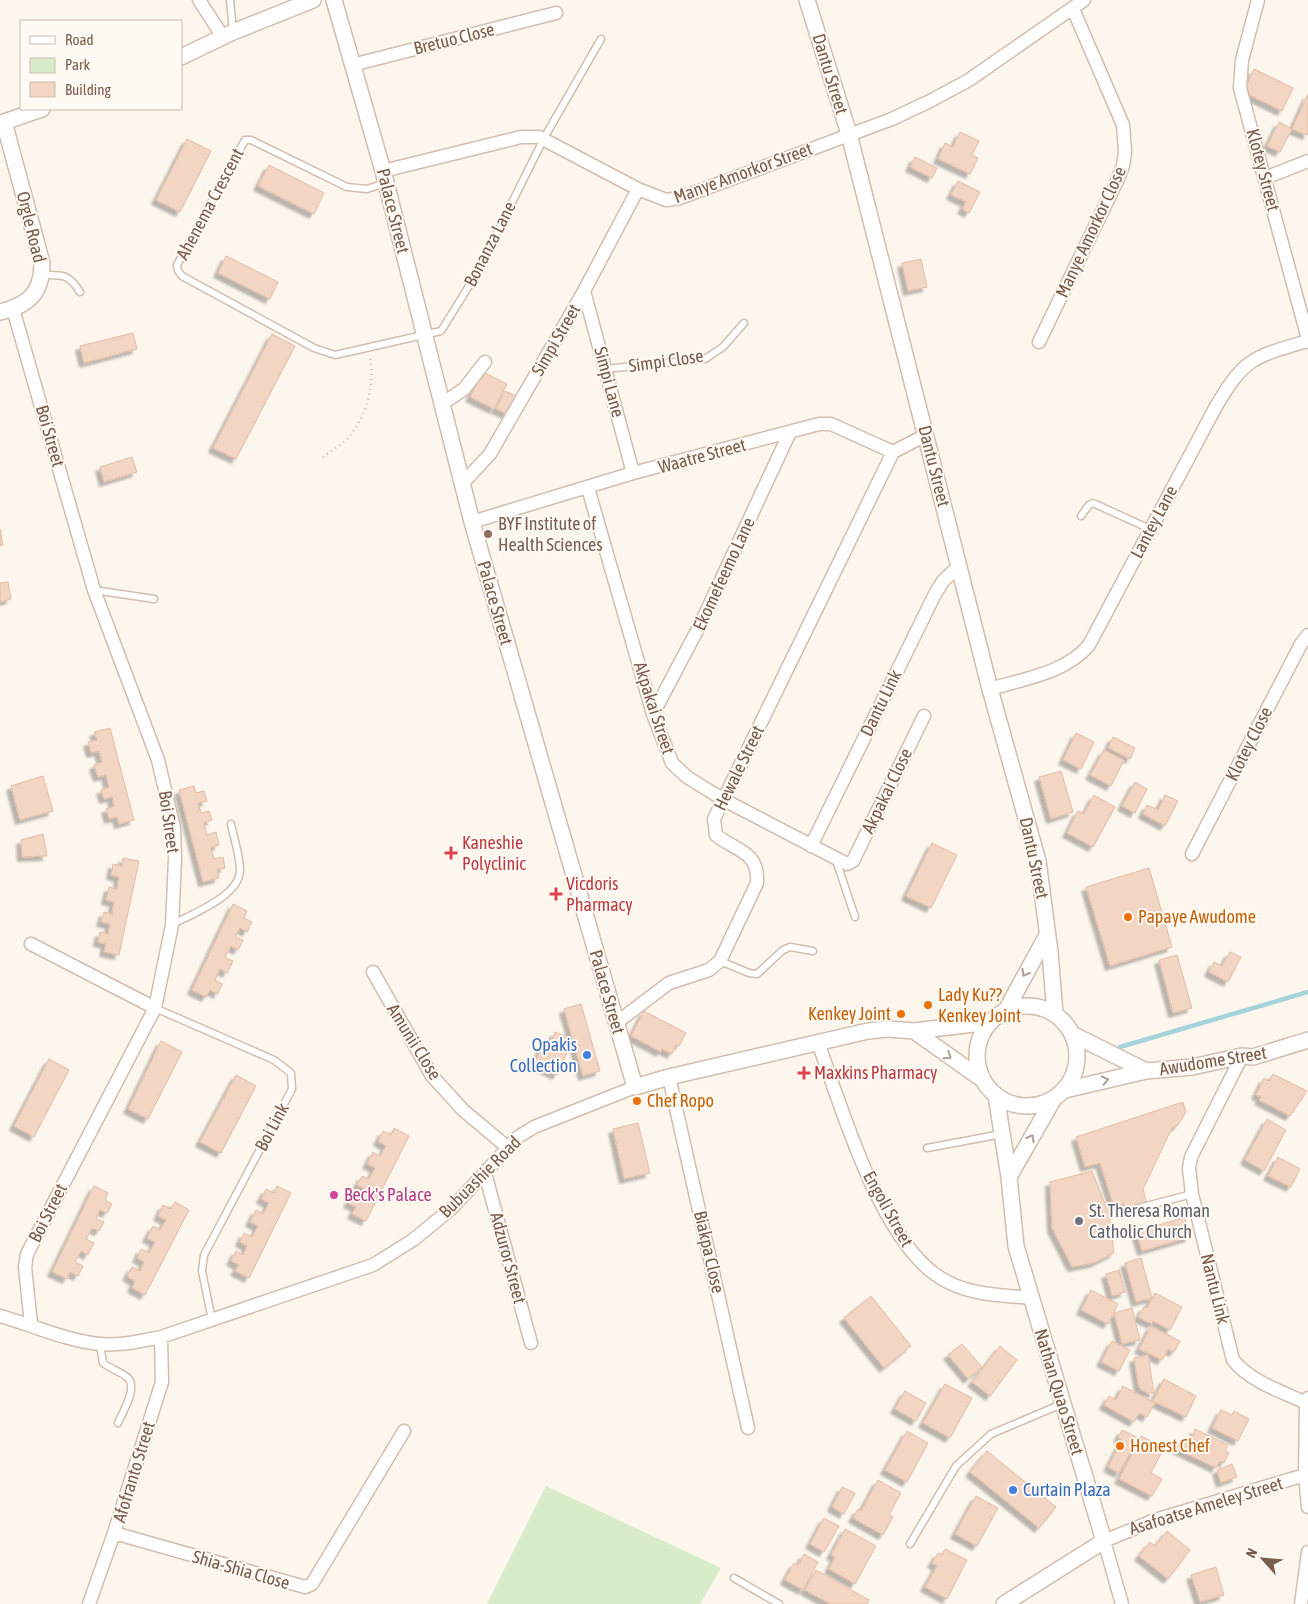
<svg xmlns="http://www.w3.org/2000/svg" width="1308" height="1604" viewBox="0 0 1308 1604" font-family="'Asap Condensed',sans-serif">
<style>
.green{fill:#d8ecc9}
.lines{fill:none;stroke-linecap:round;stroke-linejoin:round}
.stream{stroke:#a5d3da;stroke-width:4.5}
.building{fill:#f3d5c3;stroke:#e6bba3;filter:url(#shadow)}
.service-casing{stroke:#d1beb0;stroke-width:9}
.minor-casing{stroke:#d1beb0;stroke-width:15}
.tertiary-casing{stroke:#d1beb0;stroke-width:18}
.path{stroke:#d9b8a5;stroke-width:2.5;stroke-dasharray:1 4;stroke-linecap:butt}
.service{stroke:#fff;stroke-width:6}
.minor{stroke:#fff;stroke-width:12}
.tertiary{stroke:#fff;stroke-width:15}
.oneway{stroke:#af9d94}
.education-dot{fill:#8d6e63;stroke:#fffaf3;stroke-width:2}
.health-dot{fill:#e0444e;stroke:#fffaf3;stroke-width:2}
.food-dot{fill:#e8710a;stroke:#fffaf3;stroke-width:2}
.shop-dot{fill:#3f7fe0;stroke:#fffaf3;stroke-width:2}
.hotel-dot{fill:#d1479c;stroke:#fffaf3;stroke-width:2}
.worship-dot{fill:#6b7280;stroke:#fffaf3;stroke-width:2}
.labels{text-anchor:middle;stroke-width:4;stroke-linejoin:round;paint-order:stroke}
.street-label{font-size:18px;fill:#7a5c4d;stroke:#fffaf3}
.education-label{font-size:18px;fill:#785e54;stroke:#fffaf3;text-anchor:start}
.health-label{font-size:18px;fill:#be3a42;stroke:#fffaf3;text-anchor:start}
.food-label{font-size:18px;fill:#c56008;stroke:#fffaf3;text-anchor:start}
.shop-label{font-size:18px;fill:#366cbe;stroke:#fffaf3;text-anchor:end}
.hotel-label{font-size:18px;fill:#b23c85;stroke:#fffaf3;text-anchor:start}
.worship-label{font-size:18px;fill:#5b616d;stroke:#fffaf3;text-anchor:start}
</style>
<defs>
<filter id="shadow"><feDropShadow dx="-4.5" dy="4.5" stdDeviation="1" flood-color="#0004"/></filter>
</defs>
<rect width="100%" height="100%" fill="#fdf6ec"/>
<path class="green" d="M546 1486 721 1568 700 1604H487Z"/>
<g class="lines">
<path class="stream" d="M1120 1047 1308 992"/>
</g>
<path class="building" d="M1254 69 1293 88 1282 111 1243 92Z
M1308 94V133L1307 135 1292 129Z
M1279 122 1292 129 1280 152 1267 146Z
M960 132 979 141 972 155 978 158 970 174 938 159 945 143 953 147Z
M187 139 211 151 180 212 156 200Z
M915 157 937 168 932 178 910 167Z
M269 165 324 193 314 214 258 186Z
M958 181 980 192 969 213 962 209 966 202 951 195Z
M226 256 278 282 270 299 218 273Z
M921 259 927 287 908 291 902 263Z
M133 333 137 349 84 363 80 346Z
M272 334 295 346 236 459 213 448Z
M483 372 507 384 494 409 470 397Z
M505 391 516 396 507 414 496 409Z
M132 457 137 472 104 482 100 467Z
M0 529 3 545 0 546Z
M8 582 11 599 0 602V583Z
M110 728 134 820 119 824 117 817 109 819 106 809 114 806 112 797 104 799 101 790 109 787 106 775 98 777 94 765 102 762 99 751 91 753 88 742 97 740 94 732Z
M1076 733 1094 742 1081 769 1063 760Z
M1113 737 1135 748 1130 759 1108 748Z
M1104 750 1124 760 1111 786 1090 775Z
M1061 771 1073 812 1051 819 1039 777Z
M43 776 53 811 20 820 11 786Z
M1135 782 1147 789 1135 813 1122 806Z
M194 786 196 793 204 791 207 801 198 803 201 813 209 811 212 820 204 823 207 835 216 832 219 845 211 848 214 859 223 857 225 868 217 870 219 878 203 882 179 790Z
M1094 795 1115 807 1093 847 1067 833 1078 811 1084 814Z
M1165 795 1178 801 1165 826 1143 814 1147 805 1158 810Z
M43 834 47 856 22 857 21 840Z
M932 843 957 855 931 908 906 896Z
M123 858 139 861 119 955 104 952 106 944 98 942 100 932 108 934 110 924 101 922 104 912 112 914 114 902 106 900 109 887 117 889 119 877 111 875 113 864 122 866Z
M1149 868 1172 947 1110 966 1086 887Z
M233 904 247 911 244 918 252 922 247 932 240 928 235 937 243 940 238 950 231 946 225 957 233 961 227 973 220 969 215 980 222 984 218 994 210 990 206 997 192 990Z
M1230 952 1241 957 1228 982 1209 972 1214 962 1222 966Z
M1177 955 1192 1008 1173 1013 1159 960Z
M581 1004 600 1071 583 1076 564 1009Z
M644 1011 686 1033 679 1046 676 1045 672 1054 662 1049 661 1052 631 1036Z
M555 1032 573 1040 557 1075 534 1064 542 1046 547 1049Z
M161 1041 182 1052 148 1119 128 1109Z
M49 1059 69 1070 34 1137 14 1126Z
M1273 1074 1307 1091 1290 1116 1259 1100 1261 1097 1256 1095 1264 1078 1269 1081Z
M236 1075 256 1086 221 1153 200 1142Z
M1183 1102 1186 1112 1178 1125 1172 1128 1143 1189 1147 1204 1125 1210 1124 1204 1114 1207 1100 1163 1085 1167 1076 1137Z
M1267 1119 1286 1130 1264 1171 1245 1160Z
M638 1123 650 1173 624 1179 613 1129Z
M394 1128 409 1136 366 1221 352 1214 356 1207 348 1203 353 1194 360 1197 365 1189 357 1185 362 1176 369 1179 375 1168 367 1164 373 1152 380 1156 386 1146 378 1141 383 1131 391 1135Z
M1278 1157 1300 1169 1291 1187 1268 1176Z
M1092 1171 1109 1214 1114 1253 1094 1263 1072 1267 1052 1228 1050 1182Z
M94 1186 108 1193 105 1200 112 1204 107 1213 100 1210 96 1219 104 1222 99 1231 92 1228 86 1239 94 1243 88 1255 81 1251 75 1262 83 1266 78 1276 70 1272 67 1279 52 1272Z
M277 1186 291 1193 249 1278 235 1271 239 1265 231 1261 236 1251 243 1255 247 1246 240 1242 244 1233 252 1237 258 1226 250 1222 256 1210 263 1214 269 1203 261 1199 266 1189 274 1193Z
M175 1202 189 1210 145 1295 132 1288 135 1281 127 1276 132 1267 140 1271 144 1262 137 1258 141 1249 149 1253 155 1242 147 1238 153 1226 160 1230 166 1220 158 1216 163 1205 171 1209Z
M1185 1217 1190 1237 1142 1251 1136 1232Z
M1141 1258 1152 1298 1136 1302 1125 1263Z
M1119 1270 1125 1292 1112 1296 1106 1274Z
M1091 1290 1118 1304 1108 1324 1081 1310Z
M1155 1293 1182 1307 1170 1330 1153 1321 1152 1324 1138 1317 1144 1307 1147 1308Z
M871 1296 911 1346 884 1368 844 1318Z
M1132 1308 1140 1340 1122 1344 1114 1313Z
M1151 1326 1180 1341 1174 1352 1168 1349 1162 1360 1139 1349Z
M1112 1341 1130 1350 1119 1371 1101 1362Z
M962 1344 982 1367 968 1379 948 1355Z
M1000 1346 1017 1360 990 1396 972 1382Z
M1148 1355 1154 1393H1147L1139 1388 1134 1358Z
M1164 1379 1196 1396 1186 1417 1153 1401Z
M945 1384 972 1398 950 1438 923 1423Z
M1123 1386 1155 1403 1147 1417 1139 1413 1134 1422 1104 1405 1109 1396 1116 1400Z
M905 1391 926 1403 916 1421 895 1409Z
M1221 1410 1232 1415 1234 1411 1249 1419 1238 1441 1212 1428Z
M1195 1429 1228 1445 1225 1451 1229 1453 1224 1463 1220 1461 1216 1468 1177 1449 1183 1438 1190 1442Z
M1122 1430 1138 1438 1119 1473 1108 1467 1122 1440 1118 1438Z
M907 1431 928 1443 907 1482 885 1470Z
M1141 1436 1164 1448 1151 1473 1162 1479 1152 1496 1119 1479Z
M987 1451 1056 1507 1039 1528 970 1472Z
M1232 1464 1237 1477 1221 1483 1217 1470Z
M878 1480 901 1493 889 1515 893 1517 883 1535 853 1518 858 1509 861 1511Z
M842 1487 855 1493 844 1514 832 1507Z
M976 1496 998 1508 977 1546 955 1534Z
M824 1518 839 1526 824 1552 810 1544Z
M845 1529 876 1546 855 1584 829 1569 835 1557 831 1555Z
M1167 1531 1190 1550 1168 1579 1139 1556 1150 1542 1155 1546Z
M945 1549 967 1560 947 1599 925 1587 937 1566 932 1563 938 1553 942 1555Z
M804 1554 818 1562 803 1590 785 1580 794 1563 798 1565Z
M1216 1567 1224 1595 1200 1602 1191 1575Z
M816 1570 869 1600 867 1604H830L805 1590Z"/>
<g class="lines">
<defs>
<path id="service" d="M230 0 233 31
M385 183 367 189 347 187 251 140H245L177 265 178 271 182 276 314 348 335 355 441 331 477 273 544 138 601 39
M42 275C62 275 68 273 80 292
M605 369 705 359 723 347 744 323
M1081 516 1089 505 1093 503 1150 529
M94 590 154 599
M836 860 855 917
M173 924C192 914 240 896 240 870 240 856 234 839 231 824
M720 961 749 973 757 974 783 950 790 947 813 951
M155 1008 274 1060 291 1073 292 1089 204 1255 202 1271 212 1320
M927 1148 1002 1134
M1131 1210 1192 1194
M100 1344 103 1363C111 1369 121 1372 128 1378 138 1388 122 1413 118 1423
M910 1544 956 1466 991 1434 1062 1404
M734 1578 779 1604"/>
<path id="minor" d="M199 0 223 37
M1258 0 1242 60 1240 88 1308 339
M352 65 556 13
M383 171 521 137H539L638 189 666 200 680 198 892 119 930 101 969 80 1084 0
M1265 178 1308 161
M584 291 633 473
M13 309 94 590 158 760 174 828 175 859 172 925 155 1008 27 1254 25 1267 31 1324
M1039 342 1117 181 1123 166 1125 152 1123 125 1073 9
M442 404 464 389 485 362
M462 484 490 454 584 291 638 189
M588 488 653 714 672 763 687 777 724 800 847 864 853 861 924 716
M472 522 633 473 819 424H831L893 452 926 435
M990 689C1023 679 1066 673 1089 645L1214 410C1244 358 1252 357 1308 341
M653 714 701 623 790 432
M811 846 935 594 943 581 959 566
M1192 854 1301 644 1308 635
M31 944 155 1008
M373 972 432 1076 463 1110 507 1147
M616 1023 669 983 709 970 720 961 757 883C759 851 737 852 716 835L714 819 893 452
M818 1042C841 1107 880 1239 939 1277 966 1295 999 1295 1031 1298
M1242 1056 1191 1157 1189 1168 1192 1194 1233 1360C1251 1382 1281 1391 1306 1403
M669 1077 748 1428
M485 1173 531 1343
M0 1316C33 1325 66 1341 100 1344 120 1346 140 1341 161 1337L373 1265 413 1240 452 1208 518 1137 534 1127 635 1087
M1308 1398 1306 1403 1305 1475 1308 1507
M114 1533 305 1587 312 1584 404 1431
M89 1604 114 1533 162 1382 161 1337
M1122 1604 1104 1541 1155 1520 1308 1474
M1301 1604 1308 1552"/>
<path id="tertiary" d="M334 0 383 171 472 522 635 1087 669 1077 868 1031 888 1029 914 1031 991 1022
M807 0 849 134 990 689 1038 861 1050 952 1055 1014
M181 57 233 32 313 0
M0 312C29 305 42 293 42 263L4 122 42 109
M977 1056a50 50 0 1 1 100 0a50 50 0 1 1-100 0Z
M1005 1012 1047 935
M914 1031 983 1080
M1072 1034 1146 1071
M1065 1090 1146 1071 1192 1067 1242 1056 1253 1057 1308 1040
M996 1095 1009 1177 1016 1246 1104 1541 1004 1604
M1009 1177 1053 1100"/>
</defs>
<use href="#service" class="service-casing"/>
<use href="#minor" class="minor-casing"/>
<use href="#tertiary" class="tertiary-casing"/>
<path class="path" d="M323 457C331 451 341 445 348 438 367 416 375 385 370 358"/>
<use href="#service" class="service"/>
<use href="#minor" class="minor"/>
<use href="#tertiary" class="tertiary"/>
</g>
<defs><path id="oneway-chevron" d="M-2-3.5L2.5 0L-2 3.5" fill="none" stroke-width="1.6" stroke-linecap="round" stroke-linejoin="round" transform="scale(1.25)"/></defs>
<g class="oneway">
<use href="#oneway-chevron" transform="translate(1025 973) rotate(119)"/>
<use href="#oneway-chevron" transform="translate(948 1056) rotate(33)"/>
<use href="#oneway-chevron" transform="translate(1105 1080) rotate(-12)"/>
<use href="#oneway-chevron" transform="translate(1031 1138) rotate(-61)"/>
</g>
<circle class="education-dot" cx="488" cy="534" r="5"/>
<g class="health-dot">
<path d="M448.5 845.5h5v5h5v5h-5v5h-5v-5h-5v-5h5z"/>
<path d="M553.5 886.5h5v5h5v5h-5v5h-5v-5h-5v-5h5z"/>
<path d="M801.5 1065.5h5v5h5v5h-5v5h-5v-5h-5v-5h5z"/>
</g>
<g class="food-dot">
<circle cx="1128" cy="917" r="5"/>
<circle cx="928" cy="1005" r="5"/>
<circle cx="901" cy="1014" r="5"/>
<circle cx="637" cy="1101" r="5"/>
<circle cx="1120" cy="1446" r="5"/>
</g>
<g class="shop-dot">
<circle cx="587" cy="1055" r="5"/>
<circle cx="1013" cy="1490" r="5"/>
</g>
<circle class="hotel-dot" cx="334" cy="1195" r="5"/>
<circle class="worship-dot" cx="1079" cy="1221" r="5"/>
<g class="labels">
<g class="street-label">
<text transform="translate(454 39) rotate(-14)" y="6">Bretuo Close</text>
<text transform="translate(830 74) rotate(73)" y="6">Dantu Street</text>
<text transform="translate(1263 170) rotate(75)" y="6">Klotey Street</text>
<text transform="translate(743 173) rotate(-20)" y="6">Manye Amorkor Street</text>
<text transform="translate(210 204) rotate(-62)" y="6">Ahenema Crescent</text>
<text transform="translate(393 211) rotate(76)" y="6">Palace Street</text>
<text transform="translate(31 227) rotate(76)" y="6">Orgle Road</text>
<text transform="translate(1091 232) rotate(-65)" y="6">Manye Amorkor Close</text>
<text transform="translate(490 244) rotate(-63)" y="6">Bonanza Lane</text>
<text transform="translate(556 340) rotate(-60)" y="6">Simpi Street</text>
<text transform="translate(666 361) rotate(-8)" y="6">Simpi Close</text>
<text transform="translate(609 382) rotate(75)" y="6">Simpi Lane</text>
<text transform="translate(50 436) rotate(74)" y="6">Boi Street</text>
<text transform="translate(702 456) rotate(-15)" y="6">Waatre Street</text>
<text transform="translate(934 466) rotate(76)" y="6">Dantu Street</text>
<text transform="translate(1154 522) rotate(-62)" y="6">Lantey Lane</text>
<text transform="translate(724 574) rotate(-65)" y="6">Ekomefeemo Lane</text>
<text transform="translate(495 603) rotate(74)" y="6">Palace Street</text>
<text transform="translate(881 703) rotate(-64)" y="6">Dantu Link</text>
<text transform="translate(654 708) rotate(72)" y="6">Akpakai Street</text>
<text transform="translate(1249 744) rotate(-63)" y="6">Klotey Close</text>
<text transform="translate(739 768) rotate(-64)" y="6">Hewale Street</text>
<text transform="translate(887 791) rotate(-64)" y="6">Akpakai Close</text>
<text transform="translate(169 822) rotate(82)" y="6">Boi Street</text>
<text transform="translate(1034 858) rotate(78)" y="6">Dantu Street</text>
<text transform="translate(607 992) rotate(74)" y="6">Palace Street</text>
<text transform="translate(414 1042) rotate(58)" y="6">Amunii Close</text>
<text transform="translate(1213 1061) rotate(-9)" y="6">Awudome Street</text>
<text transform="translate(272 1127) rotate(-62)" y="6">Boi Link</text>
<text transform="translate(480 1177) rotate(-45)" y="6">Bubuashie Road</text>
<text transform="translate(888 1209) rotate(61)" y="6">Engoli Street</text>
<text transform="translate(48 1213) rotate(-63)" y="6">Boi Street</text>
<text transform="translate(709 1252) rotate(77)" y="6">Biakpa Close</text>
<text transform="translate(508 1258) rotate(75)" y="6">Adzuror Street</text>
<text transform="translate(1215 1289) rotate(76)" y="6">Nantu Link</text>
<text transform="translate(1059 1392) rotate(73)" y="6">Nathan Quao Street</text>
<text transform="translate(134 1472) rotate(-73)" y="6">Afofranto Street</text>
<text transform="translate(1206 1506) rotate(-17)" y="6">Asafoatse Ameley Street</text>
<text transform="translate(241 1570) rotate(16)" y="6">Shia-Shia Close</text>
</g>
<g class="education-label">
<text x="498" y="530">BYF Institute of<tspan x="498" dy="21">Health Sciences</tspan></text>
</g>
<g class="health-label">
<text x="462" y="849">Kaneshie<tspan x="462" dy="21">Polyclinic</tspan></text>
<text x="566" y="890">Vicdoris<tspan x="566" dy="21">Pharmacy</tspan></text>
<text x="814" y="1079">Maxkins Pharmacy</text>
</g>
<g class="food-label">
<text x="1138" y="923">Papaye Awudome</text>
<text x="938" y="1001">Lady Ku??<tspan x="938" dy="21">Kenkey Joint</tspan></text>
<text x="891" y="1020" text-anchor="end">Kenkey Joint</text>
<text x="647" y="1107">Chef Ropo</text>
<text x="1130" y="1452">Honest Chef</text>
</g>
<g class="shop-label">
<text x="577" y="1051">Opakis<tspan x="577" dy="21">Collection</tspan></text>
<text x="1023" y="1496" text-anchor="start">Curtain Plaza</text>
</g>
<g class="hotel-label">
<text x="344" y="1201">Beck's Palace</text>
</g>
<g class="worship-label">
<text x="1089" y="1217">St. Theresa Roman<tspan x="1089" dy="21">Catholic Church</tspan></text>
</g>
</g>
<rect x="20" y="20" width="162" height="90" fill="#fffaf3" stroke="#cabbb1"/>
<rect x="30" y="36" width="25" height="8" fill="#ffffff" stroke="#cabbb1"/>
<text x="65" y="45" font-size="15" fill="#7a5c4d">Road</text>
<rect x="30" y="58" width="25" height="15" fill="#d8ecc9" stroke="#cabbb1"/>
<text x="65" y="70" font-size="15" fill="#7a5c4d">Park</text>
<rect x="30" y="82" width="25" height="15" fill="#f3d5c3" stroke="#cabbb1"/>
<text x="65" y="95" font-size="15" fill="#7a5c4d">Building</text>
<g transform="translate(1263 1559) rotate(297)" stroke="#fffaf3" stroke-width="4" paint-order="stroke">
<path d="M0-4L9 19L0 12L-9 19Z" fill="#7a5c4d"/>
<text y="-8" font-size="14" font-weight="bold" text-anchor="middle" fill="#7a5c4d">N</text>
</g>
</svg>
